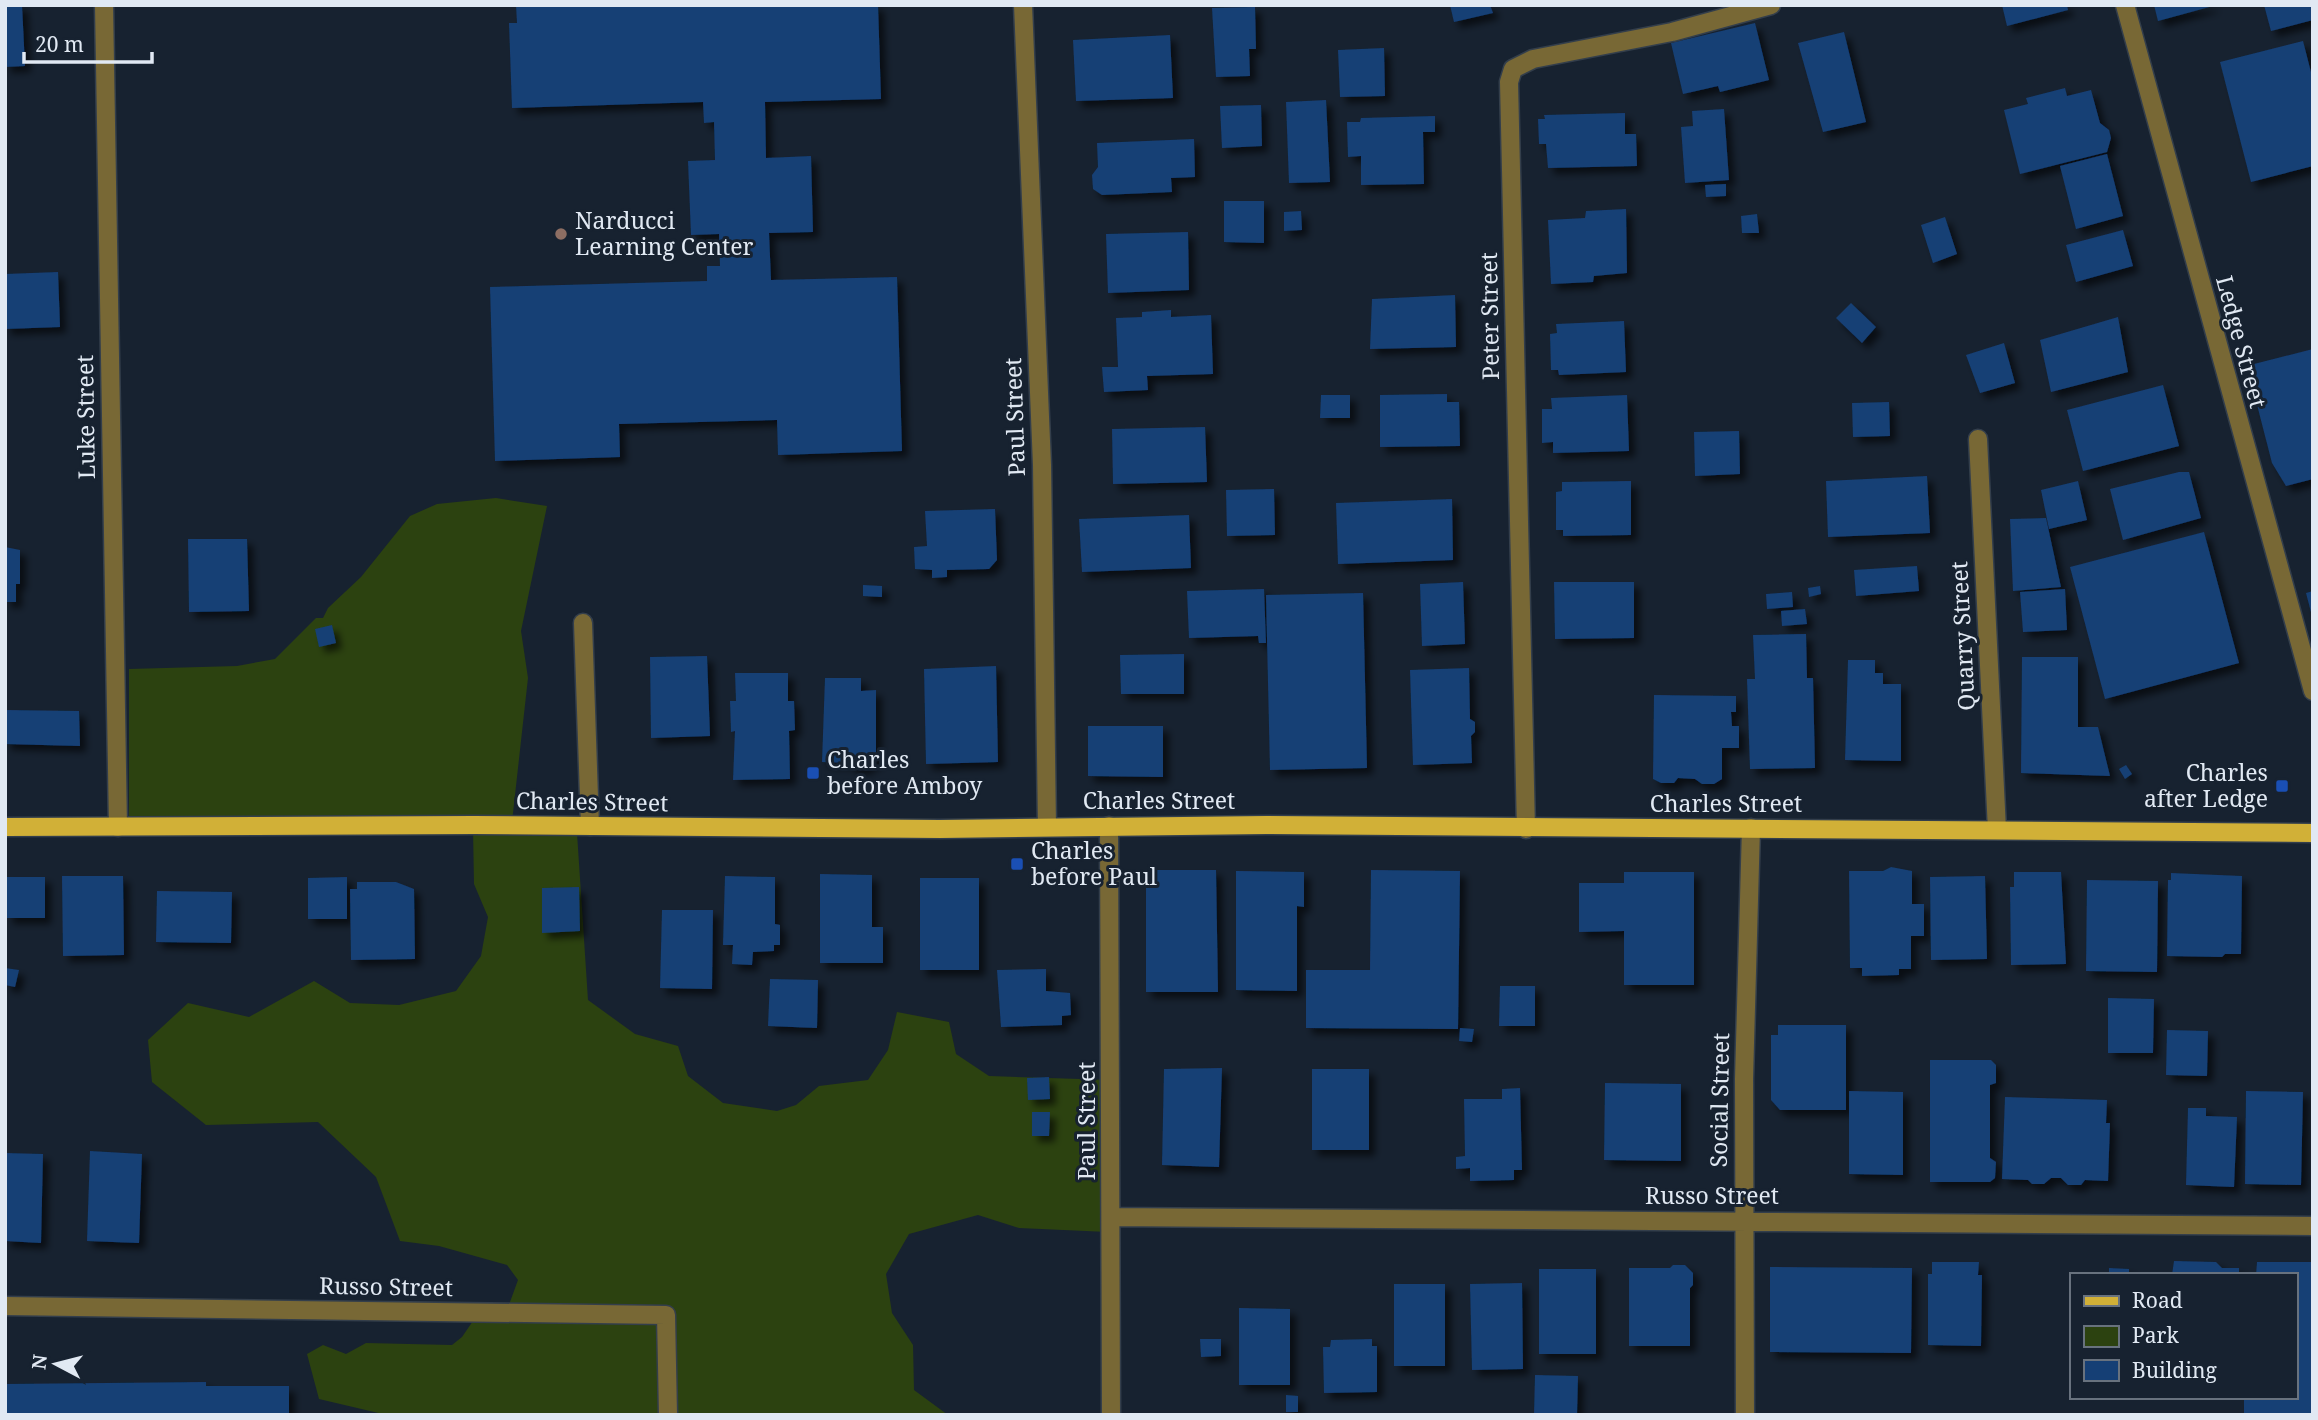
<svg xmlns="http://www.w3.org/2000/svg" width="2318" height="1420" viewBox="0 0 2318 1420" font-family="'Noto Serif',serif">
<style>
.green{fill:#2c4210}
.building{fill:#153f75;filter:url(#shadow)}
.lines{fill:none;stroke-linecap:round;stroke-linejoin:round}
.minor-casing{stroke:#333e4b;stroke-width:21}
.major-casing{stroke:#333e4b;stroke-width:21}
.minor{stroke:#786835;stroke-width:18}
.major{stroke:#d1b037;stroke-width:18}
.education-dot{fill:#8d6e63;stroke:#172230;stroke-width:2.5}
.transit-dot{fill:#1a4fb4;stroke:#172230;stroke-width:2.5}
.labels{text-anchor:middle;stroke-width:6;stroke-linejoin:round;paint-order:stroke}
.poi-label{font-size:23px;fill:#e1e9f3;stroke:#172230;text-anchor:start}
.street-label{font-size:23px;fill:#e1e9f3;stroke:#172230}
</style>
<defs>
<filter id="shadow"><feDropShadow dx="6" dy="6" stdDeviation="3.5" flood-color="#0009"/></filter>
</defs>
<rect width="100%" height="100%" fill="#172230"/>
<path class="green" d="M496 498 547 506 521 631 528 678 512 822 577 833 588 1000 635 1034 678 1046 688 1076 723 1103 777 1111 796 1105 819 1086 868 1080 888 1050 897 1012 949 1022 956 1054 989 1076 1112 1080 1108 1232 1019 1228 978 1215 909 1234 886 1274 892 1313 913 1345 914 1390 948 1415H387L319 1399 307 1354 323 1345 346 1354 366 1343 452 1345 462 1337 475 1318 506 1313 518 1280 507 1265 439 1246 400 1241 376 1177 318 1122 206 1125 152 1082 148 1040 188 1003 249 1017 314 981 350 1003 399 1005 456 991 481 956 488 917 474 884 473 829 134 822 129 816V669L237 666 275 659 316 618H323L328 608 361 577 410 516 437 504Z"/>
<path class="building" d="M5 5H22L25 66 5 67Z
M516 5H878L881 99 765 102 766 158 811 156 813 232 769 233 771 280 897 277 902 451 778 455 777 420 619 424 620 457 495 461 490 287 707 281V266H720L719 234 691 235 688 161 715 160 714 122 704 123 703 102 512 108 509 23H517Z
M1450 5H1490L1493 13 1454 22Z
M2002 5H2067L2068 10 2007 26Z
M2154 5H2213V6L2158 21Z
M2264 5H2311L2313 20 2271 31Z
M1255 7 1256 49H1249L1250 76 1216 77 1212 8Z
M1755 23 1769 80 1720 92 1718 86 1683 94 1671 43Z
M1844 32 1866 122 1823 132 1798 43Z
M1170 35 1173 98 1076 101 1073 40Z
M2303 41 2313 80V166L2251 182 2220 62Z
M1384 48 1385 96 1340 97 1338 50Z
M2065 88 2067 96 2091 90 2100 123 2109 130 2111 138 2107 152 2020 174 2004 110 2028 104 2026 98Z
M1326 100 1330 182 1289 183 1286 102Z
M1261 105 1262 146 1222 148 1220 106Z
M1724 109 1729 180 1685 183 1681 127 1693 126 1692 111Z
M1625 113V134H1636L1637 166 1548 168 1546 144H1539L1538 119H1545L1544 115Z
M1435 116V132H1423L1424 184 1361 185V156L1348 157 1347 122H1360L1361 118Z
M1194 139 1195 177 1171 178 1172 192 1102 195 1093 189 1092 175 1098 167 1097 143Z
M2107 154 2123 216 2076 229 2060 166Z
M1726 184V196L1706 197 1705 185Z
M1224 201H1264V243L1224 242Z
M1626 209 1627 273 1594 276 1593 282 1551 284 1548 220 1585 218 1586 211Z
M1301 211 1302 230 1284 231V212Z
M1757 214 1759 233H1742L1741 216Z
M1945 217 1957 254 1933 263 1921 225Z
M2123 230 2133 266 2076 282 2066 245Z
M1188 232 1189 290 1108 293 1106 234Z
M58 272 60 327 5 329V274Z
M1455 295 1456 347 1370 349 1372 299Z
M1851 303 1876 327 1862 343 1836 318Z
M1171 310V317L1211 315 1213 374 1147 376 1148 390 1104 392 1102 367H1118L1116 318 1142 317V312Z
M2118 317 2128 372 2051 392 2040 340Z
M1624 321 1626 372 1559 375 1558 370H1551L1550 334 1557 333 1556 324Z
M2004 343 2015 383 1980 393 1966 355Z
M2313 349V479L2286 486 2272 463 2254 393 2256 387 2252 374 2254 364Z
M2163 385 2179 446 2083 471 2067 410Z
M1447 394V402H1459L1460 446 1380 447V395Z
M1321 395H1350V418H1320Z
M1627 395 1629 451 1553 453V442L1542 443V409H1552L1551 398Z
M1889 402 1890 436 1853 437 1852 403Z
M1205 427 1207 482 1113 484 1112 429Z
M1739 431 1740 474 1695 476 1694 432Z
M2179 472H2189L2201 518 2123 540 2110 489Z
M1927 476 1930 533 1828 537 1826 481Z
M1631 481V535L1563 536V530H1556V492L1562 491V482Z
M2078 481 2087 520 2049 529 2041 490Z
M1274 489 1275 535 1227 536 1226 490Z
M1452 499 1453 560 1338 564 1336 503Z
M995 509 997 560 989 569 947 570V577L932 578V570L915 569 914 547 927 546 925 511Z
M1189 515 1191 568 1082 572 1079 519Z
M2046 518 2061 587 2013 591 2010 519Z
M2204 532 2239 663 2105 699 2070 567Z
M188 539H247L249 611 189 612Z
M5 547 20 550V584H16V602H5Z
M1917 566 1919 591 1856 596 1854 570Z
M1463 582 1465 644 1422 646 1420 584Z
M1554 582H1634V638L1555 639Z
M863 585 882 586V597L863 596Z
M1820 586 1821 594 1809 597 1808 588Z
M1264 589 1266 643H1259L1258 636 1189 638 1187 591Z
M2065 589 2067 630 2023 632 2020 592Z
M2313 591V616H2312L2306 593Z
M1792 592 1793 607 1767 609 1766 594Z
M1363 593 1367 768 1270 770 1266 595Z
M1805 609 1807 624 1782 626 1781 611Z
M332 625 336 643 319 647 315 629Z
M1806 634 1807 678H1813L1815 768 1750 769 1747 679H1755L1753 635Z
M1184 654V694H1121L1120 655Z
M707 656 710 736 651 738 650 657Z
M2022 657H2078V727H2098L2110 776 2021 773Z
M1848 660H1875V673H1883V684H1901V761L1845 760Z
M996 666 998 762 926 764 924 669Z
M1469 668 1470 719 1475 722V732L1471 736 1472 763 1413 765 1410 670Z
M735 673H788V701H794L795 730 789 731 790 779 733 780 735 731 731 732 730 701H736Z
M825 678H861V691L876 690V763H868V768H850V763L822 762Z
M1654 695 1736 696V712H1731L1732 726H1739V748H1722V779L1714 784H1702L1695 779 1678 778 1674 783H1661L1653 779Z
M5 710 79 711 80 746 5 744Z
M1088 726H1163V777L1088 776Z
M2126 765 2132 774 2125 779 2119 769Z
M1891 867 1912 871V904H1924V936H1911V969H1899V975L1862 976V968H1850L1849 871H1883Z
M1146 870H1216L1218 992H1146Z
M1371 870 1460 871 1458 1029 1306 1028V970H1370Z
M1236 871 1304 872V907L1297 906V991L1236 990Z
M1624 872H1694V985H1624V931L1579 932V883H1624Z
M2014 872H2061L2066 964 2011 965 2010 887H2014Z
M2171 873 2242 876 2241 954H2225L2222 957 2167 956 2168 880H2171Z
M820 874 872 875V927H883V963H820Z
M62 876H123L124 955 63 956Z
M725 876 775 877V924L780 925V945H774V951L753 952 752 965 732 964 733 945H723Z
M1985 876 1987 959 1931 960 1930 877Z
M6 877H45V918H7Z
M347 877V919H308V878Z
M920 878H979V970H920Z
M2087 880 2158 881 2157 972 2086 971Z
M357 882H396L414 889 415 959 351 960 350 889H357Z
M579 887 580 931 542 933V888Z
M157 891 232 892 231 943 156 942Z
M662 910H713L712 989 660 988Z
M5 968 19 970 15 987 5 985Z
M1046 969V991L1070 993 1071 1015 1062 1016V1025L1001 1027 997 970Z
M770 979 818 980 817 1028 768 1026Z
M1500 986H1535V1026H1499Z
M2108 998 2154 999 2153 1053H2108Z
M1778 1025H1846V1110H1780L1771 1100V1035H1778Z
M1460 1028 1474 1029 1472 1042 1459 1041Z
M2167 1030 2208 1031 2207 1076 2166 1075Z
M1930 1060H1991L1996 1065V1083L1990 1085V1158L1996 1162 1995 1178 1990 1182H1930Z
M1222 1068 1219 1167 1162 1165 1164 1069Z
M1312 1069H1369V1150H1312Z
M1049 1077 1050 1099 1028 1100 1027 1078Z
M1605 1083 1681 1084V1161L1604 1160Z
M1520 1088 1522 1170H1514V1180L1470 1181V1168L1456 1169V1157L1465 1156 1464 1099H1502V1089Z
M1849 1091 1903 1092V1175L1849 1174Z
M2246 1091 2303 1092 2301 1185 2245 1184Z
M2005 1097 2107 1100 2106 1123H2110L2108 1181 2085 1180 2081 1185H2068L2061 1178H2051L2044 1184H2032L2028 1180 2002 1179Z
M2188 1108H2206V1116L2237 1117 2234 1187 2186 1185Z
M1032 1112H1050L1049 1136H1032Z
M90 1151 142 1154 139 1243 87 1241Z
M5 1153 43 1154 41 1243 5 1241Z
M2174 1261 2216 1262 2222 1268H2239V1275H2172Z
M1932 1262H1979L1978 1275H1982L1981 1346 1928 1345V1274H1932Z
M2257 1262H2313V1415H2244V1397H2295V1275H2256Z
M1673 1265H1685L1693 1273V1285L1690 1288V1346H1629V1268H1670Z
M1770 1267 1912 1268 1911 1353 1770 1352Z
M2109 1268 2129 1269V1275H2109Z
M1539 1269H1596V1354H1539Z
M1522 1283 1523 1369 1472 1370 1470 1284Z
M1394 1284H1445V1366H1394Z
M1239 1308 1290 1309V1385H1239Z
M1200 1339H1221V1356L1201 1357Z
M1372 1339V1346H1377V1392L1324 1393 1323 1347H1330L1331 1340Z
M1535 1375 1578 1376 1577 1415H1534Z
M206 1382V1386H289V1415H5V1384Z
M1286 1395 1298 1396V1412H1286Z"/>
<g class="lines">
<defs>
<path id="minor" d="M104 5 118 827
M1023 5 1042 465 1047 827
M2125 5 2313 691
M1978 439 1997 830
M583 623 590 826
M1109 826 1111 1415
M1526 829 1509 82 1513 69 1533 59 1672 32 1771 5
M1112 1217 2313 1226
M5 1306 666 1315 668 1415
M1745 1415 1744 1079 1751 828"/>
<path id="major" d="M5 827 474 825 940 829 1266 825 2313 833"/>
</defs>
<use href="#minor" class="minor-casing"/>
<use href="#major" class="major-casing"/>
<use href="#minor" class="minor"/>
<use href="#major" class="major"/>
</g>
<circle class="education-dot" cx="561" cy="234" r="7"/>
<g class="transit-dot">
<rect x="806" y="766" width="14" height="14" rx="3.5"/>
<rect x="2275" y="779" width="14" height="14" rx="3.5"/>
<rect x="1010" y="857" width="14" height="14" rx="3.5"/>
</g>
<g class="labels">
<g class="poi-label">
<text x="575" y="229">Narducci<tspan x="575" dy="26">Learning Center</tspan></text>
<text x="827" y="768">Charles<tspan x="827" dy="26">before Amboy</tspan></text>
<text x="2268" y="781" text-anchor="end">Charles<tspan x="2268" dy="26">after Ledge</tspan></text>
<text x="1031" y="859">Charles<tspan x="1031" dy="26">before Paul</tspan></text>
</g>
<g class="street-label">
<text transform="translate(1490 316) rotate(-91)" y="8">Peter Street</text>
<text transform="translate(2241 342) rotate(75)" y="8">Ledge Street</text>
<text transform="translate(86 417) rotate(-91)" y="8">Luke Street</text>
<text transform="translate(1015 417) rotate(-92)" y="8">Paul Street</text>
<text transform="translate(1963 636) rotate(-93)" y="8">Quarry Street</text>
<text x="1159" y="809">Charles Street</text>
<text transform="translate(592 802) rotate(1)" y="8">Charles Street</text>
<text x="1726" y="812">Charles Street</text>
<text transform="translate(1720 1100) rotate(-89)" y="8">Social Street</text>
<text transform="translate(1087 1121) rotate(-90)" y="8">Paul Street</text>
<text x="1712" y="1204">Russo Street</text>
<text transform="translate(386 1287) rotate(1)" y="8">Russo Street</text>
</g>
</g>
<rect width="2318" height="1420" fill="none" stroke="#e1e9f3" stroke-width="14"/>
<rect x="2070" y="1273" width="228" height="126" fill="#172230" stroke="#68727e" stroke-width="2"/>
<rect x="2084" y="1296" width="35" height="10" fill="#d1b037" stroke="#68727e" stroke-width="2"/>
<text x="2132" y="1308" font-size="21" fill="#e1e9f3">Road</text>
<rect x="2084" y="1326" width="35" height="21" fill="#2c4210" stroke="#68727e" stroke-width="2"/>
<text x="2132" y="1343" font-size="21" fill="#e1e9f3">Park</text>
<rect x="2084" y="1360" width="35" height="21" fill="#153f75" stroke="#68727e" stroke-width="2"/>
<text x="2132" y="1378" font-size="21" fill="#e1e9f3">Building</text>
<g transform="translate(56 1364) rotate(277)" stroke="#172230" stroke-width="5" paint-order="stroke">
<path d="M0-5L12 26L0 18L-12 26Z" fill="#e1e9f3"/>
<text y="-10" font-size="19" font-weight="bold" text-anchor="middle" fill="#e1e9f3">N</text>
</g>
<path d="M24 52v10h128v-10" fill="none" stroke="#e1e9f3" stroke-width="3.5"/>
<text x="35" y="52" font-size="21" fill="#e1e9f3" stroke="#172230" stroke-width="5" paint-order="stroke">20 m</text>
</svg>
